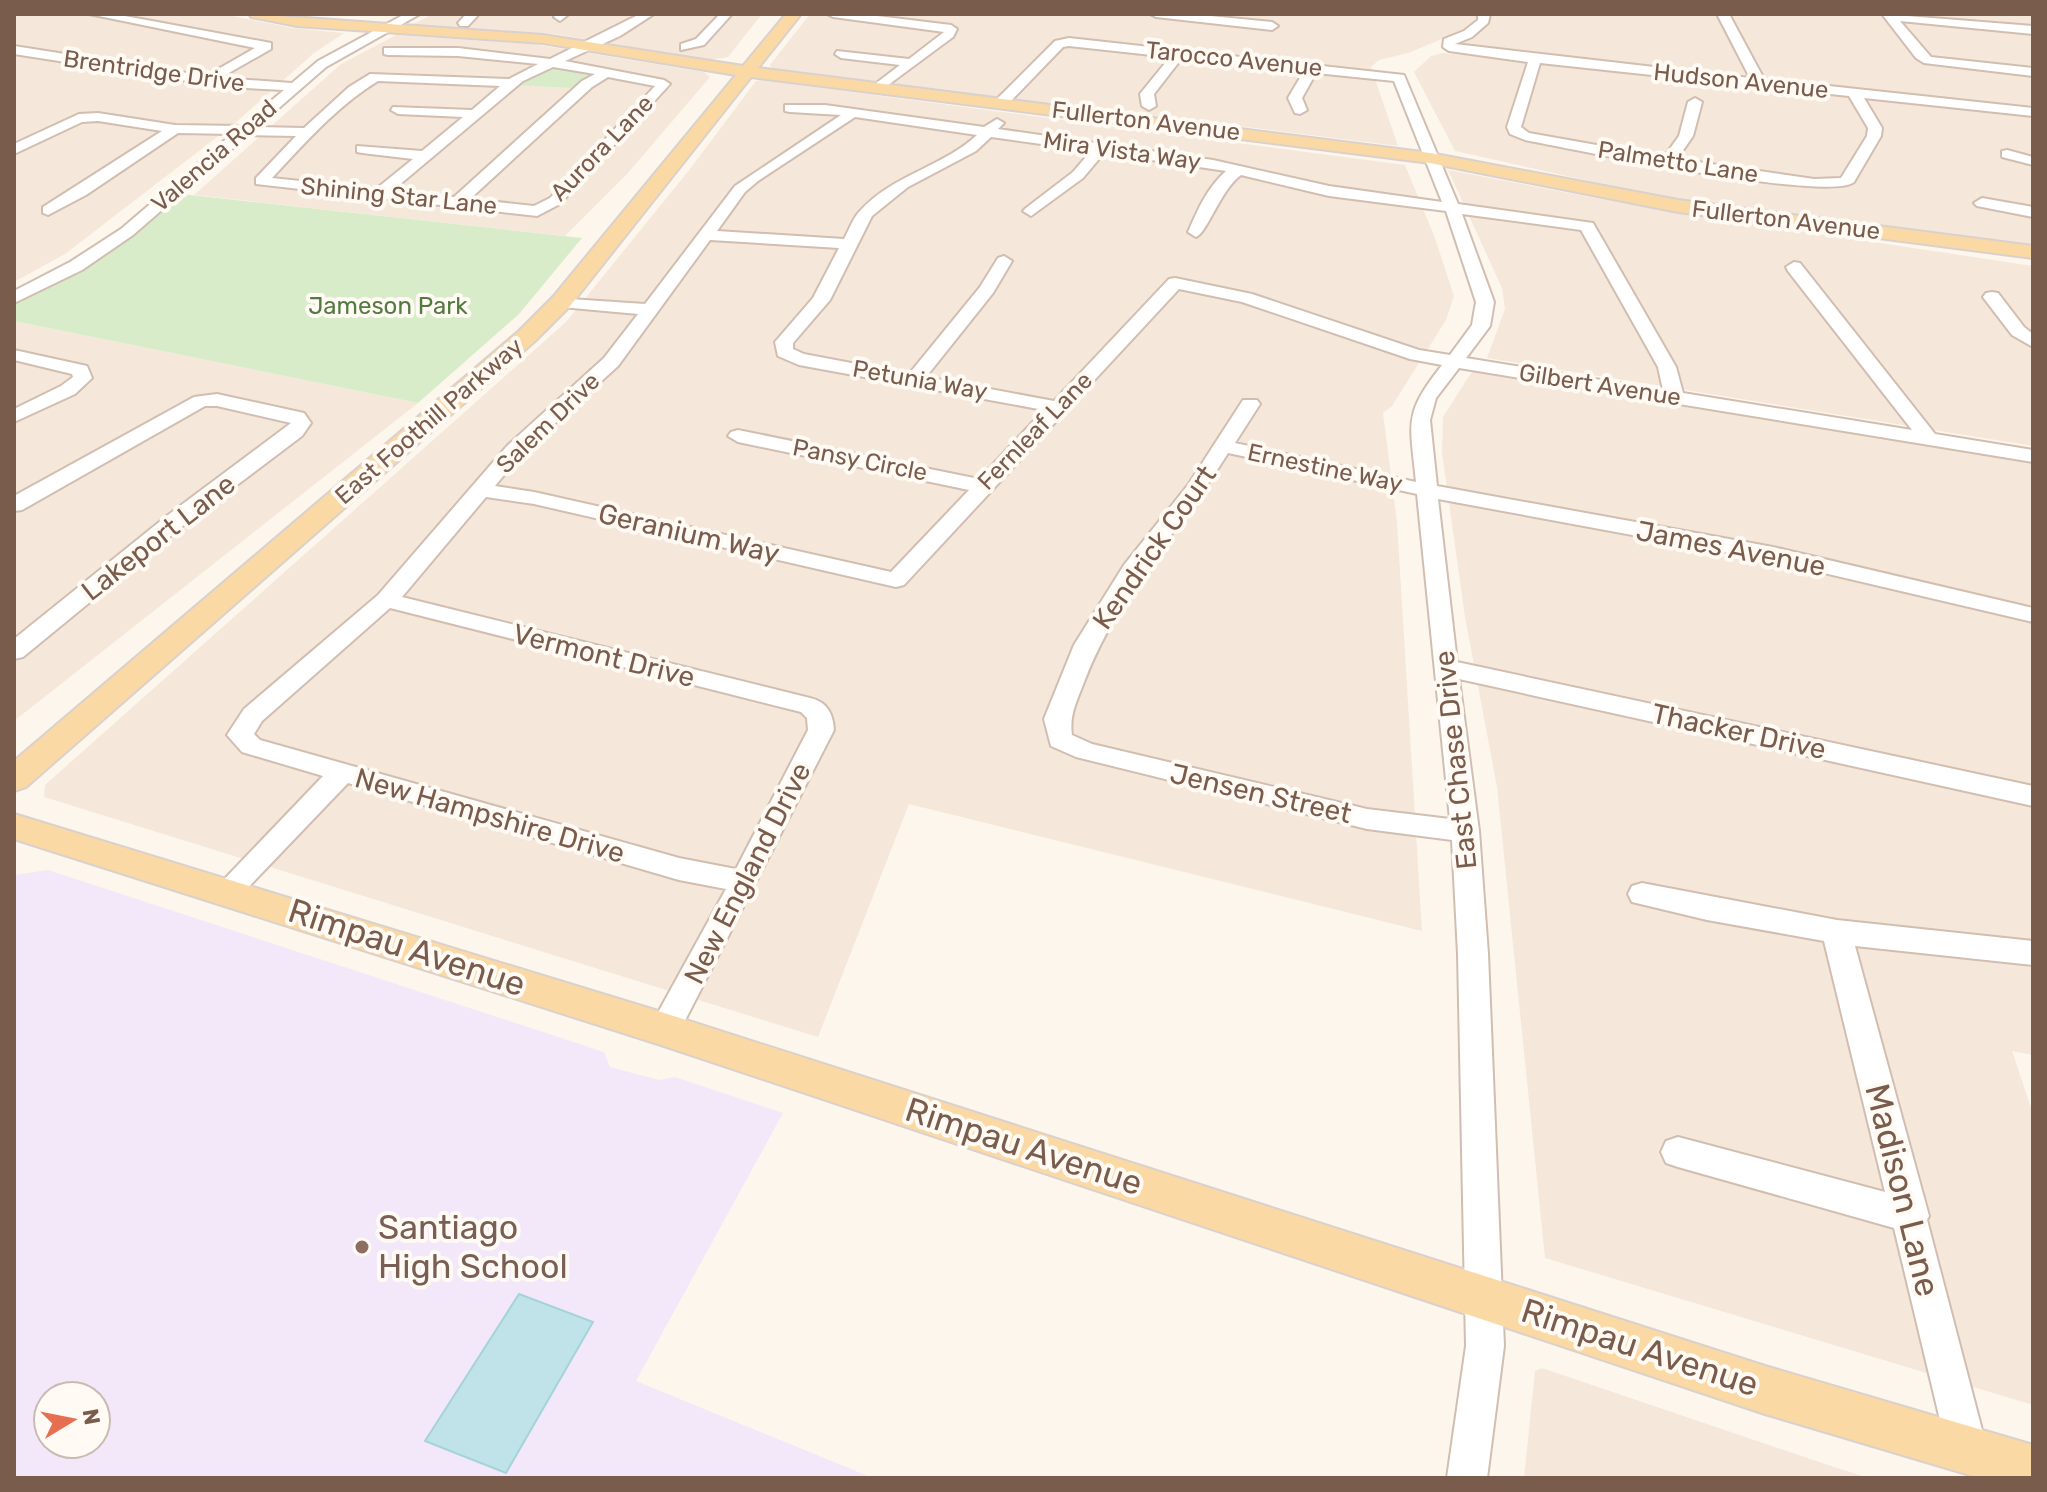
<svg xmlns="http://www.w3.org/2000/svg" width="2047" height="1492" viewBox="0 0 2047 1492" font-family="Rubik,sans-serif">
<style>
.residential{fill:#f5e8da}
.education{fill:#f3e8fa;fill-rule:evenodd}
.green{fill:#d8ecc9}
.water{fill:#bfe3e8;stroke:#a5d3da;stroke-width:2}
.lines{fill:none;stroke-linecap:round;stroke-linejoin:round}
.minor-casing{stroke:#d1beb0;stroke-width:4}
.major-casing{stroke:#dad1cd;stroke-width:4}
.minor{fill:#fff;fill-rule:evenodd}
.major{fill:#fbd9a5;fill-rule:evenodd}
.education-dot{fill:#8d6e63;stroke:#fffaf3;stroke-width:3}
.labels{text-anchor:middle;stroke-width:8;stroke-linejoin:round;paint-order:stroke}
.far-street-label{font-size:24px;fill:#7a5c4d;stroke:#fffaf3}
.far-park-label{font-size:24px;fill:#537a41;stroke:#fffaf3}
.street-label{font-size:28px;fill:#7a5c4d;stroke:#fffaf3}
.near-street-label{font-size:34px;fill:#7a5c4d;stroke:#fffaf3}
.near-education-label{font-size:34px;fill:#785e54;stroke:#fffaf3;text-anchor:start}
</style>
<rect width="100%" height="100%" fill="#fdf6ec"/>
<path class="residential" d="M14 14H223L292 28 344 33 314 53 234 124 65 254 14 282Z
M433 14H762L728 57 709 60 554 34 411 25Z
M810 14H1476L1477 18 1471 27 1408 53 1379 60 1371 67 1398 146 772 68 770 65Z
M1487 14H2033V110L1455 47 1454 42Z
M396 35 533 44 704 72 710 77 628 173 565 236 194 195 341 64Z
M1443 53 2033 115V248L1679 201 1455 151 1414 72 1431 56Z
M761 80 1405 165 1435 238 1454 296 1446 320 1392 406 1383 413 1397 522 1422 931 909 804 818 1037 44 797 45 785 566 322 690 169 756 81Z
M1448 170 1654 209 2033 266V446L1487 358 1505 309 1502 288Z
M14 321 418 403 14 721Z
M1481 370 2033 460V1055L2012 1051 2033 1114V1405L1545 1258 1497 787 1465 617 1442 453 1443 417 1471 373Z
M1542 1368 1834 1467 1869 1478H1524L1535 1371Z"/>
<path class="education" d="M48 870 604 1052 610 1067 659 1080 675 1077 783 1113 636 1381 873 1478H14V875ZM48 1396H96V1444H48Z"/>
<path class="green" d="M565 66 593 74 574 88 517 85 552 67Z
M181 194 582 238 519 314 418 403 14 321V304L104 257Z"/>
<path class="water" d="M519 1294 593 1322 506 1473 425 1441Z"/>
<g class="lines">
<defs>
<path id="minor" d="M89 14H114L271 43V49L220 78 292 83 318 61 405 14H420L326 67 257 127 304 128 349 87 370 74 509 79 538 64 458 56 388 55 384 54V48H458L550 59 640 14H654L620 36 565 61 664 80 670 84 560 204 537 216 256 184V178L296 136 248 135 133 235 82 270 14 303V291L70 262 121 229 232 134 178 133 86 195 48 215 43 213V207L162 131 98 121 82 122 14 154V144L79 114 98 113 175 125 241 126 284 90 226 87 14 54V46L206 76 255 48ZM553 67 595 74 582 81 454 197 392 191 523 81ZM608 77 655 86 550 198 534 206 470 199 592 87ZM378 81 500 86 472 110 393 107 391 110 398 114 463 117 422 151 357 146V152L362 153 413 159 376 189 272 178C305 143 337 106 378 81Z
M466 14H479L468 26H460L458 23Z
M556 14H569L560 21 554 17Z
M720 14H732L704 45 681 50V44L696 39Z
M827 14H861L951 25 957 29 953 37 880 91 873 87 875 84 900 65 841 58 835 54 837 51 909 59 944 32 833 17Z
M1150 14H1190L1272 22 1278 26 1272 30 1156 17Z
M1478 14H1490L1488 23 1472 37 1455 44 1750 78 1717 14H1729L1764 79 2033 108V116L1864 98 1882 128 1881 136 1854 182C1829 203 1571 149 1525 140L1510 134 1507 127 1528 62 1449 51 1443 47 1444 39 1464 31 1478 20ZM1540 63 1849 96 1868 128 1867 136 1841 178 1814 179 1677 159 1693 136 1702 102 1695 98 1688 102 1679 136 1664 157 1529 133 1521 127Z
M1882 14 2033 26V34L1900 21 1931 57 2033 68V76L1924 63 1916 58Z
M1069 38 1404 75 1458 204 1593 223 1676 367 1683 393 1912 430 1788 271 1786 267 1794 262 1800 263 1935 434 2033 450V462L1459 368 1436 398 1430 420 1437 486 1773 547 2033 608V622L1773 561 1438 499 1457 662 2033 786V806L1459 679 1479 831 1488 954 1504 1346 1487 1478H1447L1466 1346 1458 954 1452 840 1367 829 1076 757 1051 746 1044 719 1074 645 1124 565 1188 485 1243 400H1257L1260 404 1235 443 1416 482C1410 421 1403 415 1442 365L1410 359 1242 302 1179 289 904 585 896 587 534 504 486 497 402 597 810 698C827 702 833 713 834 730L676 1038 665 1042 654 1038 649 1029 726 889 679 880 348 783 238 898 228 901 218 898 214 890 323 776 242 752 227 735 244 709 378 595 507 446 604 358 638 314 561 307 555 306 552 302 555 298 645 304 735 186 841 115 790 112 785 111V105H825L984 127 997 119 1004 123 998 129 1213 160 1329 186 1442 202 1394 81 1316 73 1302 98 1307 110 1300 114 1295 113 1288 98 1304 71 1182 58 1154 94 1156 106 1149 110 1142 106 1140 94 1170 57 1069 46 1063 47 1007 105H997V99L1055 41ZM855 117 977 135C943 167 892 175 860 211 853 218 849 230 844 239L717 231 745 192 758 181ZM991 137 1091 151 1073 172 1026 208 1023 211 1031 216 1083 178 1104 153 1226 171C1207 188 1198 209 1188 232L1196 237C1207 233 1221 189 1241 175L1329 196 1446 211 1476 302 1472 325 1450 355 1419 350 1252 294 1175 278 1169 279 1054 401 926 377 993 293 1012 261 1004 256 998 258 980 287 909 374 804 354 793 349V343L830 300 872 216 908 187 976 151ZM1462 214 1581 230 1658 367 1663 390 1466 358 1490 326 1494 302ZM710 240 839 248 813 298 775 342 778 356 799 365 1044 410 979 479 738 430 731 432 728 436 738 442 969 490 891 572 534 492 495 486 521 454 618 366ZM1228 453 1417 494 1450 819 1367 809 1092 744 1072 735C1069 715 1077 701 1084 682 1118 593 1179 532 1228 453ZM390 608 801 712 807 718 808 730 736 869 679 858 260 740 254 734 262 721Z
M2007 150 2033 157V165L2002 157V151Z
M1982 198 2033 207V217L1977 206 1974 203Z
M1992 292 1998 293 2024 327 2033 334V347L2012 335 1986 301 1983 297 1986 293Z
M14 350 87 366 92 378 75 394 14 422V409L61 386 73 377 72 374 14 360Z
M217 394 304 413 311 423 302 436 184 525 23 657 14 659V639L168 515 291 423 217 406H205L22 510 14 511V496L194 397Z
M1642 883 1837 920 2033 941V965L1855 946 1929 1216 1927 1220 1987 1449 1981 1463 1967 1469 1953 1463 1947 1449 1894 1228 1678 1167 1666 1163 1661 1152 1666 1141 1678 1137 1885 1192 1824 941 1707 920 1632 902 1628 894 1632 886Z"/>
<path id="major" d="M249 14 543 35 743 66 786 14H801L758 68 1430 153 1678 200 2033 246V258L1678 212 1430 163 751 77 569 307 535 341 26 787 14 791V761L519 331 553 297 736 75 543 43 297 26 251 17Z
M14 814 658 1011 1765 1366 2033 1445V1478H1980L1765 1414 658 1044 14 839Z"/>
</defs>
<use href="#minor" class="minor-casing"/>
<use href="#major" class="major-casing"/>
<use href="#minor" class="minor"/>
<use href="#major" class="major"/>
</g>
<circle class="education-dot" cx="362" cy="1247" r="8"/>
<g class="labels">
<g class="far-street-label">
<text transform="translate(1234 59) rotate(6)" y="8">Tarocco Avenue</text>
<text transform="translate(154 71) rotate(8)" y="8">Brentridge Drive</text>
<text transform="translate(1741 81) rotate(6)" y="8">Hudson Avenue</text>
<text transform="translate(1146 121) rotate(7)" y="8">Fullerton Avenue</text>
<text transform="translate(602 148) rotate(-46)" y="8">Aurora Lane</text>
<text transform="translate(1122 151) rotate(8)" y="8">Mira Vista Way</text>
<text transform="translate(214 156) rotate(-41)" y="8">Valencia Road</text>
<text transform="translate(1678 162) rotate(9)" y="8">Palmetto Lane</text>
<text transform="translate(399 196) rotate(6)" y="8">Shining Star Lane</text>
<text transform="translate(1786 220) rotate(7)" y="8">Fullerton Avenue</text>
<text transform="translate(920 380) rotate(10)" y="8">Petunia Way</text>
<text transform="translate(1600 385) rotate(9)" y="8">Gilbert Avenue</text>
<text transform="translate(429 421) rotate(-41)" y="8">East Foothill Parkway</text>
<text transform="translate(548 423) rotate(-44)" y="8">Salem Drive</text>
<text transform="translate(1035 431) rotate(-46)" y="8">Fernleaf Lane</text>
<text transform="translate(860 460) rotate(11)" y="8">Pansy Circle</text>
<text transform="translate(1325 468) rotate(12)" y="8">Ernestine Way</text>
</g>
<g class="far-park-label">
<text x="388" y="314">Jameson Park</text>
</g>
<g class="street-label">
<text transform="translate(689 533) rotate(13)" y="10">Geranium Way</text>
<text transform="translate(158 537) rotate(-38)" y="10">Lakeport Lane</text>
<text transform="translate(1154 547) rotate(-55)" y="10">Kendrick Court</text>
<text transform="translate(1731 548) rotate(11)" y="10">James Avenue</text>
<text transform="translate(604 655) rotate(14)" y="10">Vermont Drive</text>
<text transform="translate(1739 731) rotate(12)" y="10">Thacker Drive</text>
<text transform="translate(1455 760) rotate(-96)" y="10">East Chase Drive</text>
<text transform="translate(1261 793) rotate(13)" y="10">Jensen Street</text>
<text transform="translate(490 815) rotate(16)" y="10">New Hampshire Drive</text>
<text transform="translate(747 873) rotate(-63)" y="10">New England Drive</text>
</g>
<g class="near-street-label">
<text transform="translate(407 947) rotate(18)" y="12">Rimpau Avenue</text>
<text transform="translate(1024 1146) rotate(18)" y="12">Rimpau Avenue</text>
<text transform="translate(1903 1190) rotate(76)" y="12">Madison Lane</text>
<text transform="translate(1640 1347) rotate(18)" y="12">Rimpau Avenue</text>
</g>
<g class="near-education-label">
<text x="378" y="1239">Santiago<tspan x="378" dy="39">High School</tspan></text>
</g>
</g>
<rect width="2047" height="1492" fill="none" stroke="#7a5c4d" stroke-width="32"/>
<g transform="translate(72 1420) rotate(80)"><circle r="38" fill="#fffaf3" stroke="#cabbb1" stroke-width="2"/>
<path d="M0-6L14 30L0 20L-14 30Z" fill="#e76f51"/>
<text y="-12" font-size="22" font-weight="bold" text-anchor="middle" fill="#7a5c4d">N</text>
</g>
</svg>
